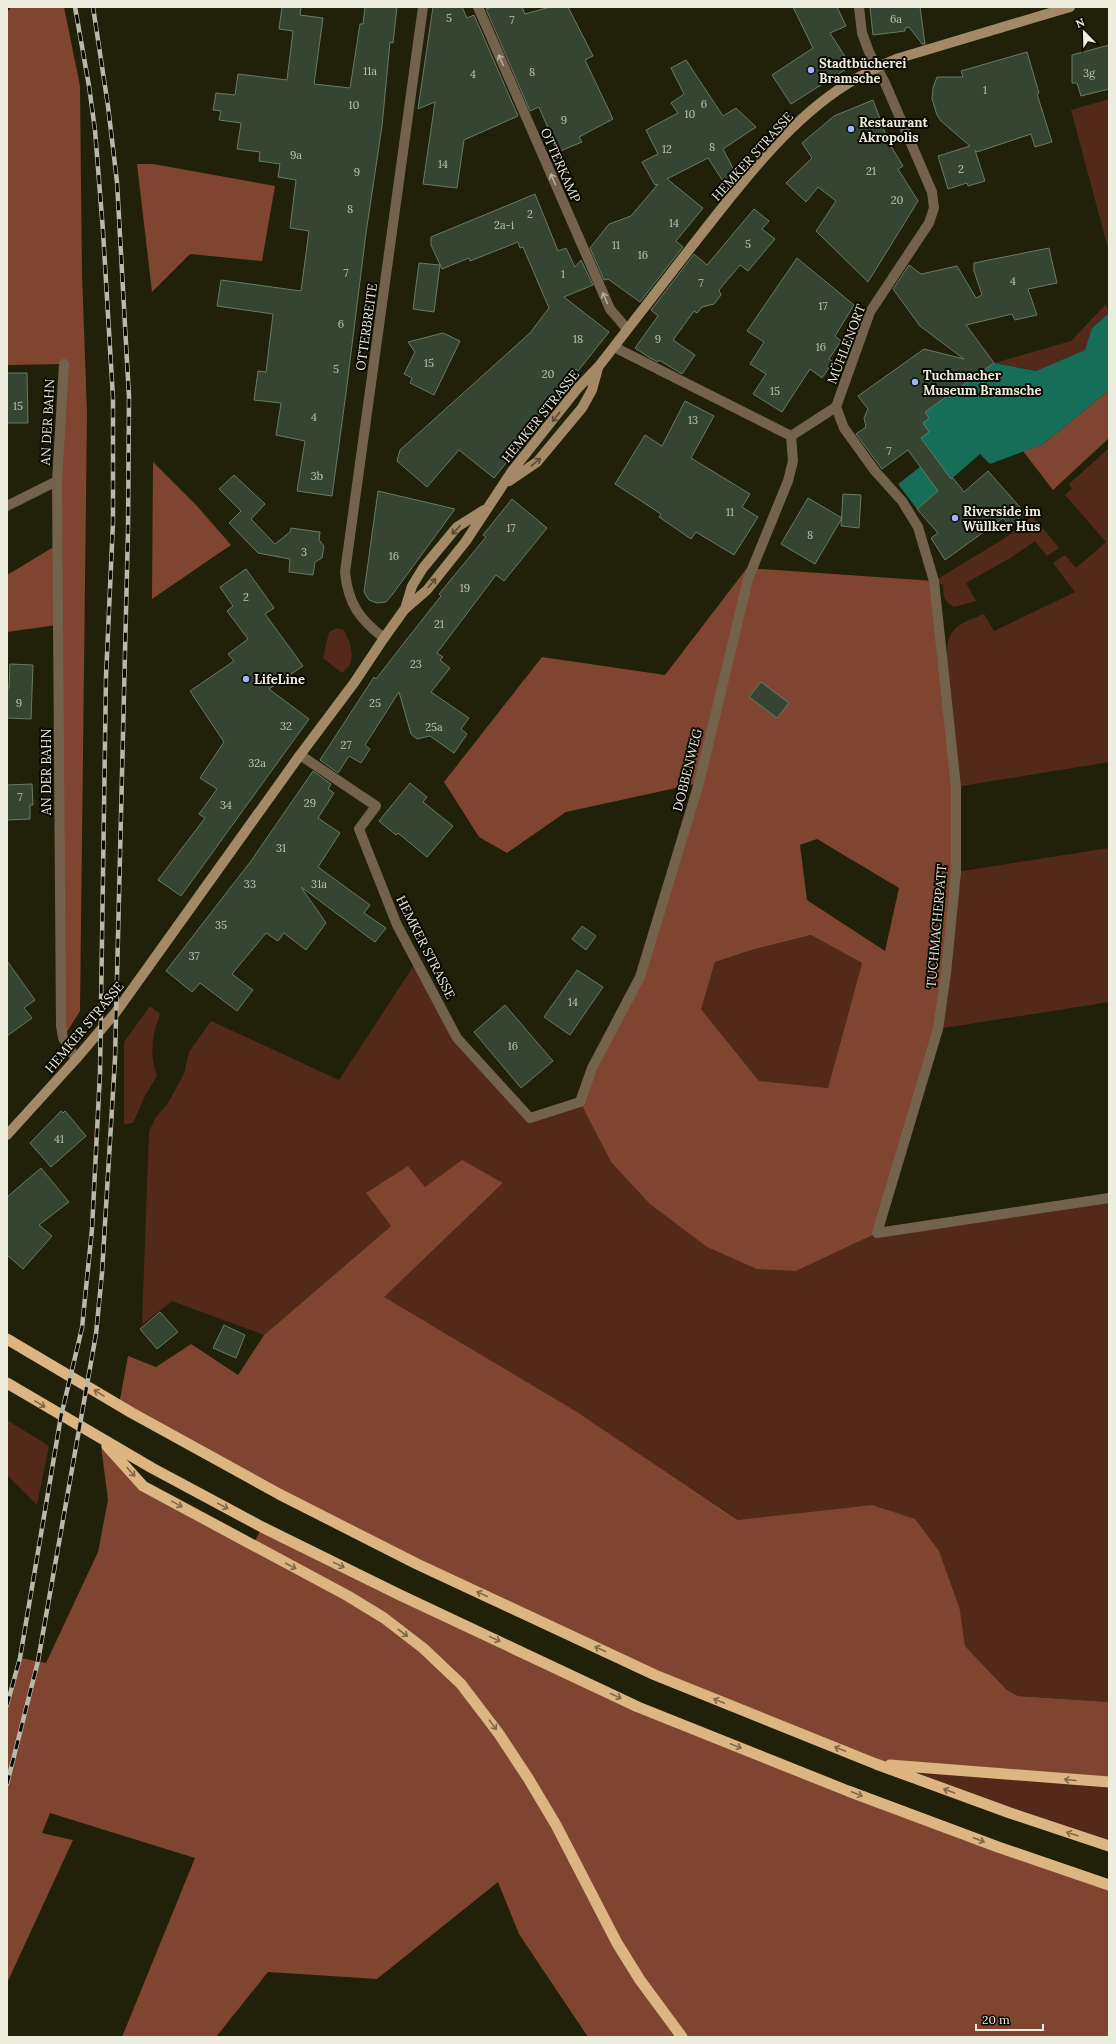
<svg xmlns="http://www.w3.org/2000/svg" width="1116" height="2044" viewBox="0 0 1116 2044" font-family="Lora,serif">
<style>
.green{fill:#53291a}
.forest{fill:#7f4531;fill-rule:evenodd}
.water{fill:#166e59}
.building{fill:#354531;stroke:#687a64}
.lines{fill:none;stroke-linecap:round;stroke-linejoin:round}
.minor{stroke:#73634d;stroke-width:10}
.secondary{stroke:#a48967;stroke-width:10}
.trunk{stroke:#dcb583;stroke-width:11}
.rail-casing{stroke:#bab9a8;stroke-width:4.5}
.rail{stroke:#0a0902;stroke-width:3;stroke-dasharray:9;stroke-linecap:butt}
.oneway{stroke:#b6af9d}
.oneway2{stroke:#574934}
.oneway3{stroke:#7e6849}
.poi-dot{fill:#a0b3fd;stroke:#0a0902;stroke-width:1.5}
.labels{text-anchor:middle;stroke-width:4;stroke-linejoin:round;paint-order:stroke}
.number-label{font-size:11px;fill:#bfc3b3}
.poi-label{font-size:13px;font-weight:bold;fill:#ededde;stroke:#0a0902;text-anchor:start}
.street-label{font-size:13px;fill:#ededde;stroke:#0a0902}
</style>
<rect width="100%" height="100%" fill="#212008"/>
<path class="green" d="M1109 99V252L1071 110Z
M1106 304 1109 313 1092 328 1086 350 1036 371 994 363 1071 341Z
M1109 448V762L956 787 941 656 947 653C947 626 962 623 984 614L994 631 1075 592 1053 563 1065 555 1076 568 1106 542 1065 495 1072 488 1069 484Z
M1034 515 1035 522 1037 521 1059 548 1047 556 1035 541 1012 557 966 583 976 601 954 607C944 602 943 596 943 585L934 581 1005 538Z
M337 628 344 630C351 643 358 663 342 673L323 658 329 632Z
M1109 848V1002L938 1029 956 872Z
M811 935 862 963 828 1088 759 1081 700 1008 715 962 755 949Z
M416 962 457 1038 530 1118 580 1102 611 1162 796 1271 877 1233 1109 1198V1702L1018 1696 1007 1690 965 1646 960 1610 872 1505 739 1520 574 1410 383 1297 503 1183 425 1187 366 1193 391 1226 264 1335 172 1301 142 1325 149 1131 156 1117 168 1103 184 1074 189 1052 211 1021 339 1080Z
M150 1006 160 1014C152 1035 149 1054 157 1076L145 1096 133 1123 124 1124V1042Z
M7 1420 49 1446 37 1505 7 1475Z
M876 1764 1109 1782V1846Z"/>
<path class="forest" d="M11 7H64L80 86 82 274 87 413 80 1011 63 1038 57 625 7 632V575L57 545 63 364 7 365V12Z
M137 164H153L275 186 262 261 190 254 152 292Z
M1109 390V438L1053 490 1023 451 1043 444Z
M153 462 197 506 231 545 152 599Z
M747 568 934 581 956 787V872L938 1029 877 1233 796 1271 757 1269 707 1247 650 1204 611 1162 580 1102 640 977 699 783 566 812 507 853 479 837 444 782 542 657 665 675ZM817 839 899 888 885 951 807 900 800 845ZM811 935 862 963 828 1088 759 1081 701 1009 715 962 755 949Z
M462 1160 503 1183 384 1297 574 1410 738 1520 872 1505 915 1519 939 1551 960 1610 965 1646 1007 1690 1018 1696 1109 1702V1782L876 1764 655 1675 417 1564 119 1405 128 1356 156 1367 191 1344 238 1375 264 1335 391 1226 366 1193 408 1166 425 1187Z
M100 1438 143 1486 253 1545 262 1527 638 1707 1109 1885V2037H588L519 1934 498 1882 377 1979 268 1972 216 2037H122L195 1858 50 1813 42 1833 73 1840 7 1983V1705L20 1658 46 1663 98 1552 108 1500Z"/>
<path class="water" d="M1109 313V390L1043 444 990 464 980 454 917 509 898 484 934 456 921 438 923 423 929 418 925 412 994 363 1036 371 1085 350 1092 328Z"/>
<path class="building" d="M282 7H301L300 15 323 18 314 84 350 88 360 24H363L365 7H397L393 43 390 42 382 126 366 233 346 393 332 496 297 491 305 441 276 435 281 403 254 400 258 371 266 372 273 314 217 306 221 280 301 291 309 231 290 228 296 180 278 177 280 164 259 161 260 152 237 149 241 123 219 120 221 111 213 110 216 93 235 95 238 74 287 80 293 31 279 29Z
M433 7H462L467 18 474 15 518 116 464 140 457 188 423 184 435 102 418 109Z
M492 7H522L525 14 550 7H568L593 56 585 60 613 119 579 137 582 142 558 152 539 107 530 111 486 9Z
M793 7H837L846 26 830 33 851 66 791 104 772 75 813 48Z
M870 7H920L925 44H922L909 27 905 28V31L873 35Z
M1109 45V89L1081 96 1077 83H1072V55Z
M1027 52 1039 93 1037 94 1052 142 1035 147 1031 134 977 152 975 150 985 181 968 186 967 183 948 189 938 156 970 146 941 121 937 115 932 99 933 88 937 77H963L961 71Z
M686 60 723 116 736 108 756 127 723 149 738 178 728 189 708 158 667 179 703 208 676 241 683 247 640 302 608 279 604 280 590 248 609 224 631 216 658 184 655 185 642 162 658 154 646 130 678 113 671 103 684 94 671 68Z
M873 100 889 143 903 166 898 169 918 201 868 282 816 231 836 201 818 187 806 202 786 183 812 158 802 143 834 116Z
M535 194 558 251 566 248 575 267 581 260 593 285 564 297 609 332 578 371 576 369 534 422 537 424 494 478 459 450 427 487 397 461 400 450 530 333 549 308 523 247 520 248 518 242 470 261 469 258 442 269 431 245V237Z
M754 209 769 221 762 229 775 239 748 271 740 265 719 290 721 295 714 304 702 307 697 313 694 311 673 340 695 355 682 374 659 360 658 362 650 358 635 348 658 316 651 310 694 254 707 265Z
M1049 248 1057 283 1028 289 1037 315 1015 320 1012 314 966 325 994 363 925 412 929 418 923 423 929 432 921 438 951 479 953 478 964 492 988 471 1025 513 1010 526 1003 518 945 560 931 538 938 533 917 509 938 491 908 450 882 469 856 434 866 427 864 418 868 409 858 396 924 349 964 359 920 326 893 289 909 265 921 274 957 266 976 298 982 295 974 271V263Z
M797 258 854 305 835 336 841 341 829 359 833 362 822 378 810 369 782 412 753 394 766 374 750 364 764 342 747 331Z
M419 263 440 265 434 312 413 309Z
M443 333 460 341 434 395 410 383 412 378 404 374 415 352 408 342Z
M7 373H27L28 423H7Z
M685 401 714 416 691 458 750 494 742 507 758 517 734 555 696 532 691 539 659 517 661 514 615 484 645 435 662 446Z
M234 475 265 504 251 519 275 544 290 532 291 528 320 532 319 540 324 546 322 558 315 562 313 575 289 572 290 559 258 553 229 523 241 511 219 489Z
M378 491 455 509 392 595 386 602 377 603 369 600 364 592Z
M843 494 861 495 859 528 841 526Z
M808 498 842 518 815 564 781 544Z
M512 499 547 528 504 581 496 575 437 653 443 657 440 660 450 668 431 692 469 718 461 729 467 734 454 753 430 736 417 739 411 734 399 692 365 745 370 749 361 763 349 756 338 773 320 760 374 677 376 679 411 634 441 596 439 594 486 537 483 535Z
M246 569 274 608 265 614 303 666 269 689 309 719 181 896 158 880 205 818 199 814 217 789 200 778 224 742 190 691 234 661 228 654 248 639 227 611 233 606 220 587Z
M10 664 33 665 31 719 7 718V688H9Z
M761 682 789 703 777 718 749 697Z
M313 771 331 784 328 789 334 793 318 818 340 833 318 867 370 905 364 913 386 928 375 942 301 887 326 923 306 950 284 933 278 941 266 933 232 974 253 990 237 1011 200 983 192 992 166 971 251 861Z
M410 783 427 797 423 802 453 826 427 857 398 833 396 835 379 821Z
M32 784 33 805H30V819L7 820V785Z
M582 926 596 936 586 950 572 939Z
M7 961 35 1000 24 1008 32 1018 7 1036Z
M577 970 603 987 570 1035 544 1017Z
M505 1005 553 1061 521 1088 474 1032Z
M61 1111 63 1113 65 1111 86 1136 51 1167 30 1143Z
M41 1168 69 1202 39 1225 52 1236 23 1269 7 1255V1197Z
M160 1312 178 1332 157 1349 140 1329Z
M224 1325 245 1335 236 1358 213 1348Z"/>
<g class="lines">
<path class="minor" d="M478 7 610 309 627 329
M614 347 791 436
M836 407 844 428 875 471 902 501 918 527 934 581 956 787V872L946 973 938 1029 877 1233 1109 1198
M791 436 836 407 870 312 929 223 934 208 932 192 885 83 869 52 862 33 859 7
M57 481 64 364
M7 506 57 481 61 1026 63 1038 76 1059
M384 638C359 619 348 603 345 572L423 7
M300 755 376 806 359 829 397 925 457 1038 530 1118 580 1102 592 1068 640 977 699 783 748 579 788 481 793 461 791 436"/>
<path class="secondary" d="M509 481 537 462 582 408 592 390 598 368
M405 609 412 586 423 568 457 527 484 510
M7 1135 76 1059 116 1012 300 755 354 683 384 638 404 610 427 590 439 575 466 541 512 471 578 388 599 366C630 326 661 286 692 246 737 189 785 123 847 84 863 74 879 66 896 59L1070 7"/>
<path class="trunk" d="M7 1339 132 1413 279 1494 417 1564 655 1675 876 1764 1010 1813 1109 1846
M7 1383 152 1468 262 1527 400 1595 638 1707 848 1791 998 1847 1109 1885
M107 1446 143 1486 348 1596 384 1618 423 1648 461 1684 499 1734 528 1778 556 1825 617 1943 640 1980 682 2037
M890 1765 1109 1782"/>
<defs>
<path id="rail" d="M7 1705 20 1658 61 1416 82 1328 92 1229 100 1073 106 677 113 522V398L103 231 95 130 89 86 75 7
M7 1784 38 1661 96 1334 102 1273 115 1059 128 531 129 397 117 182 108 106 93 7"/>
</defs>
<use href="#rail" class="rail-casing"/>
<use href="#rail" class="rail"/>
</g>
<defs><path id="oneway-shaft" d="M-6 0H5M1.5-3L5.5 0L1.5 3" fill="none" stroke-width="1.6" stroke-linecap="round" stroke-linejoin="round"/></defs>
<g class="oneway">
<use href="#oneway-shaft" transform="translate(501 60) rotate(-114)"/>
<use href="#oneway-shaft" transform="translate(553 179) rotate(-114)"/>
<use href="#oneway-shaft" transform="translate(605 298) rotate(-114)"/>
</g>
<g class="oneway2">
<use href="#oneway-shaft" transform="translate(556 417) rotate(128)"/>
<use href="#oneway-shaft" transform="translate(536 462) rotate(-40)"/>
<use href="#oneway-shaft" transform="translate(456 530) rotate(134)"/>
<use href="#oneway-shaft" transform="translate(432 583) rotate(-50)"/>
</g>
<g class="oneway3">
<use href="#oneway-shaft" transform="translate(99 1393) rotate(-149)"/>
<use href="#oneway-shaft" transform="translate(40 1404) rotate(31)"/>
<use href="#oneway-shaft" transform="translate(131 1472) rotate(48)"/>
<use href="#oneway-shaft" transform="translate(177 1504) rotate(29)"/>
<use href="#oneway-shaft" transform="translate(223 1506) rotate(28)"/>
<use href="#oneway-shaft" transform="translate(339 1565) rotate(26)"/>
<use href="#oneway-shaft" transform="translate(291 1566) rotate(28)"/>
<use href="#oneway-shaft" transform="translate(482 1594) rotate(-155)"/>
<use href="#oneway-shaft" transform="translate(403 1633) rotate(37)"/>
<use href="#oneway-shaft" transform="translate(495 1639) rotate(25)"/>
<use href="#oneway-shaft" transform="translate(600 1649) rotate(-155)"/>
<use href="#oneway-shaft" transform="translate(616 1696) rotate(25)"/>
<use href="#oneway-shaft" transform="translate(719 1701) rotate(-158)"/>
<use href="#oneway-shaft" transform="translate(493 1725) rotate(53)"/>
<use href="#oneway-shaft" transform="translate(736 1746) rotate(22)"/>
<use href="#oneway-shaft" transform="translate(840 1749) rotate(-158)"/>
<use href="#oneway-shaft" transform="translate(1070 1780) rotate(-175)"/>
<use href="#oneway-shaft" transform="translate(949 1791) rotate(-160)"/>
<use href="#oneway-shaft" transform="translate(857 1794) rotate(21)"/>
<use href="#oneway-shaft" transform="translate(1072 1834) rotate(-162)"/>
<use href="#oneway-shaft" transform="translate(979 1840) rotate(21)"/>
</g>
<g class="poi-dot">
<circle cx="811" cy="70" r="4"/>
<circle cx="851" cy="129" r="4"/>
<circle cx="915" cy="382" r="4"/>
<circle cx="955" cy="518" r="4"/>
<circle cx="246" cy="679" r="4"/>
</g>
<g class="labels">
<g class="number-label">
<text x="449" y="22">5</text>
<text x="896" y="23">6a</text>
<text x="512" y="24">7</text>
<text x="370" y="75">11a</text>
<text x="532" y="76">8</text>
<text x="1089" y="77">3g</text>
<text x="473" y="78">4</text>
<text x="985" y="94">1</text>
<text x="704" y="108">6</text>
<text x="354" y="109">10</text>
<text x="690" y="118">10</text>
<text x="564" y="124">9</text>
<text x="712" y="151">8</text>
<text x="667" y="153">12</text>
<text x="296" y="159">9a</text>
<text x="443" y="168">14</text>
<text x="961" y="173">2</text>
<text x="871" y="175">21</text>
<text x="357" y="176">9</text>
<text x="897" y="204">20</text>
<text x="350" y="213">8</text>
<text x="530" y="218">2</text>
<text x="674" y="227">14</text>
<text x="504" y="229">2a-i</text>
<text x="748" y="248">5</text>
<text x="616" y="249">11</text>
<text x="643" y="259">16</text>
<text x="346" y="277">7</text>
<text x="563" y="278">1</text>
<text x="1013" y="285">4</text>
<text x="701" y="287">7</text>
<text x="823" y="310">17</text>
<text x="341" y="328">6</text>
<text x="578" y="343">18</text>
<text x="658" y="343">9</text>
<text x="821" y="351">16</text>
<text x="429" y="367">15</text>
<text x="336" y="373">5</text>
<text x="548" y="378">20</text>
<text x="775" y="395">15</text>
<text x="18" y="410">15</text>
<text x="314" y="421">4</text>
<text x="693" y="424">13</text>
<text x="889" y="455">7</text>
<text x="317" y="480">3b</text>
<text x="730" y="516">11</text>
<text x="511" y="532">17</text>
<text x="810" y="539">8</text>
<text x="304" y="556">3</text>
<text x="394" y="560">16</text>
<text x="465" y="592">19</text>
<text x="246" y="601">2</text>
<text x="439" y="628">21</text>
<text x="416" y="668">23</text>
<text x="19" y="707">9</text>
<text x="375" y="707">25</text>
<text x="286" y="730">32</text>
<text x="434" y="731">25a</text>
<text x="346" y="749">27</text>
<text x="257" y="767">32a</text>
<text x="20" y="801">7</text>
<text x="310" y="807">29</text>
<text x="226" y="809">34</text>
<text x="281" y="852">31</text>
<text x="250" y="888">33</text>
<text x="319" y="888">31a</text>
<text x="221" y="929">35</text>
<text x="194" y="960">37</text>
<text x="573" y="1006">14</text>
<text x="513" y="1050">16</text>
<text x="59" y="1143">41</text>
</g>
<g class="poi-label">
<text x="819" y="68">Stadtbücherei<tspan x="819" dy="15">Bramsche</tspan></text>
<text x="859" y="127">Restaurant<tspan x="859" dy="15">Akropolis</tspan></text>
<text x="923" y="380">Tuchmacher<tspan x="923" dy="15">Museum Bramsche</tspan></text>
<text x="963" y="516">Riverside im<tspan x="963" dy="15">Wüllker Hus</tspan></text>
<text x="254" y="684">LifeLine</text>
</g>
<g class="street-label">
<text transform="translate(752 156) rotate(-48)" y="5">HEMKER STRASSE</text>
<text transform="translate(561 165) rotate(66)" y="5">OTTERKAMP</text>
<text transform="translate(366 327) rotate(-82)" y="5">OTTERBREITE</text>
<text transform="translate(846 344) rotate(-69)" y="5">MÜHLENORT</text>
<text transform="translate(540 416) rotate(-51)" y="5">HEMKER STRASSE</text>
<text transform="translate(47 422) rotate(-87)" y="5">AN DER BAHN</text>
<text transform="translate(687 770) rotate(-76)" y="5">DOBBENWEG</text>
<text transform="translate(46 772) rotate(-90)" y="5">AN DER BAHN</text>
<text transform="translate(936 926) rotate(-85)" y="5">TUCHMACHERPATT</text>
<text transform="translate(426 947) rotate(63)" y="5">HEMKER STRASSE</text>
<text transform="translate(84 1027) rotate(-50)" y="5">HEMKER STRASSE</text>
</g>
</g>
<rect width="1116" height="2044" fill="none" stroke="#ededde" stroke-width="16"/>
<g transform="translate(1084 32) rotate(337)" stroke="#0a0902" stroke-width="3" paint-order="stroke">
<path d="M0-3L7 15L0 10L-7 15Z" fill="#ededde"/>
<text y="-6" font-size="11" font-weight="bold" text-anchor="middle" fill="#ededde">N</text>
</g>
<path d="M976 2024v6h67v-6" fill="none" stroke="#ededde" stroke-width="2"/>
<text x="982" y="2024" font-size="12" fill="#ededde" stroke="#0a0902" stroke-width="3" paint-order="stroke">20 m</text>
</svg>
